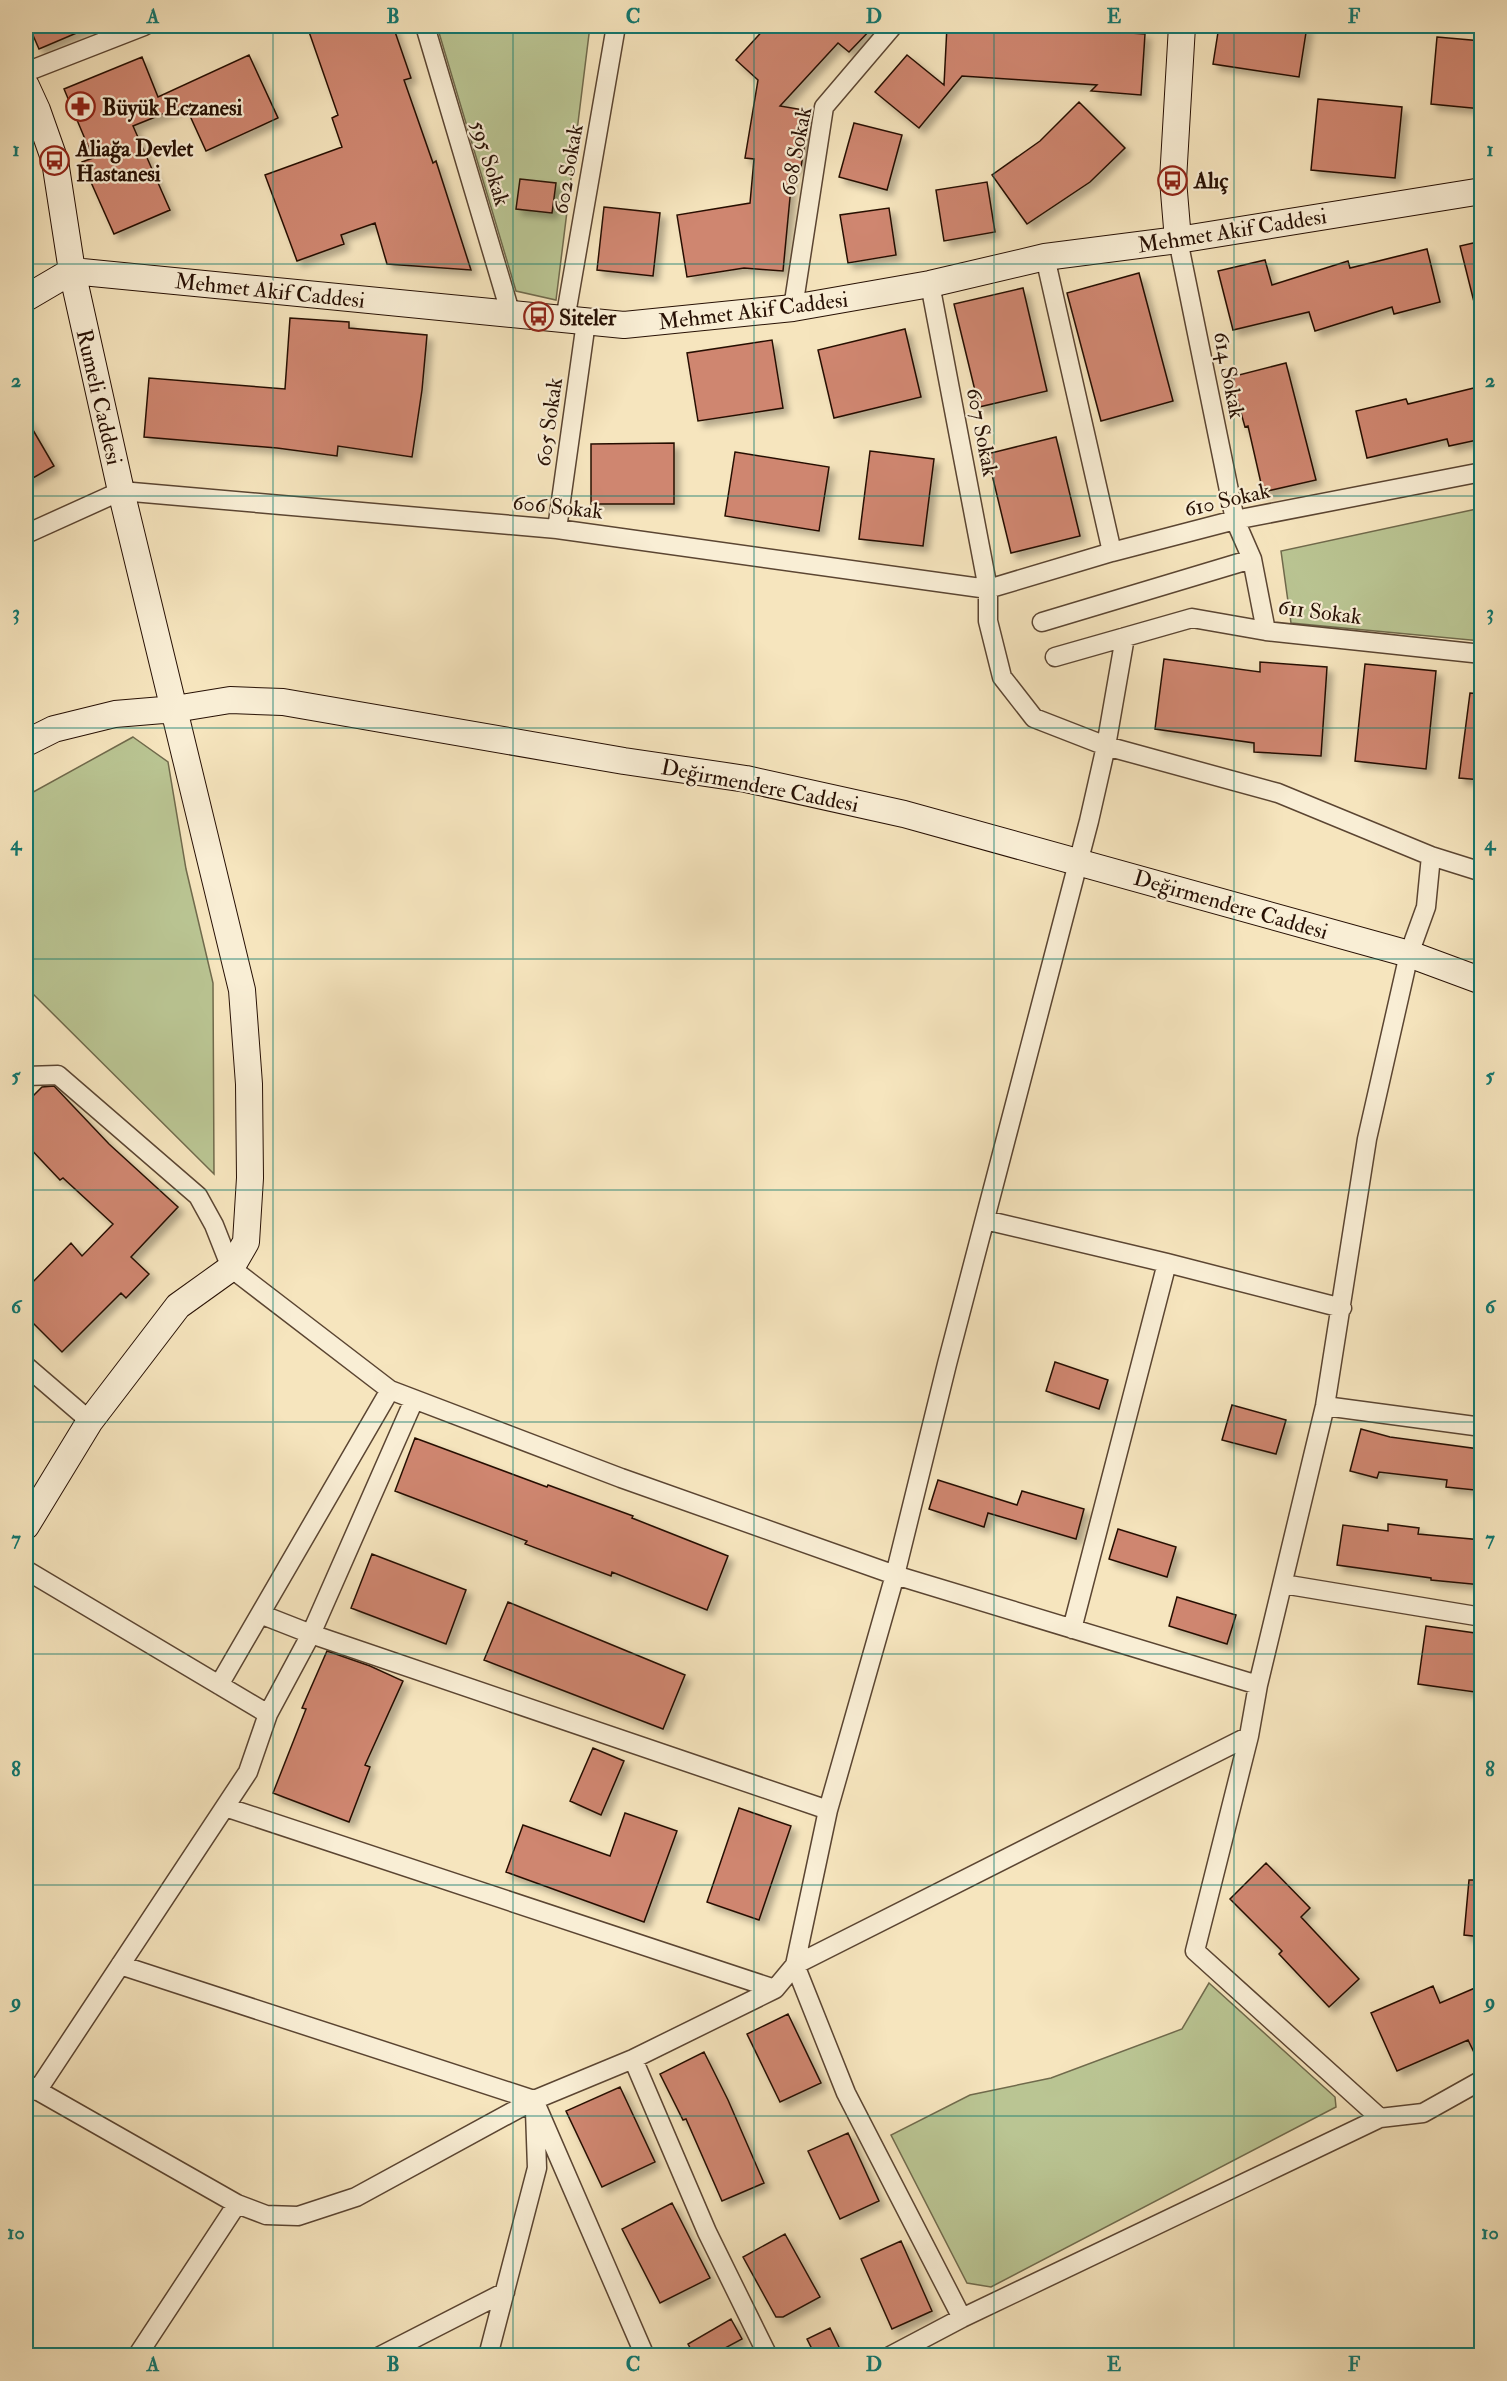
<svg xmlns="http://www.w3.org/2000/svg" width="1507" height="2381" viewBox="0 0 1507 2381" font-family="'IM FELL Double Pica',serif">
<style>
.green{fill:#bac593;stroke:#706a4c;stroke-width:1.5}
.building{fill:#cf8670;stroke:#271004;stroke-width:1.5;filter:url(#shadow)}
.lines{fill:none;stroke-linecap:round;stroke-linejoin:round}
.street-casing{stroke:#5b4532;stroke-width:21}
.secondary-casing{stroke:#271004;stroke-width:28}
.street{stroke:#f9eed5;stroke-width:18}
.secondary{stroke:#f9eed5;stroke-width:26}
.grid{fill:none;stroke:#0f766e;stroke-width:1.5;stroke-opacity:0.55}
.labels{text-anchor:middle;stroke-width:4.5;stroke-linejoin:round;paint-order:stroke}
.poi-label{font-size:22px;font-weight:bold;fill:#271004;stroke:#f9eed5;text-anchor:start}
.street-label{font-size:22px;fill:#271004;stroke:#f9eed5}
.neatline{fill:none;stroke:#0f766e;stroke-width:2}
.grid-label{font-size:20px;text-anchor:middle;font-weight:bold;fill:#0f766e}
</style>
<defs>
<filter id="shadow"><feDropShadow dx="5.5" dy="5.5" stdDeviation="3" flood-color="#0004"/></filter>
</defs>
<rect width="100%" height="100%" fill="#f6e5be"/>
<filter id="stains"><feTurbulence type="fractalNoise" baseFrequency=".00333" numOctaves="4"/><feColorMatrix values="0 0 0 0 .2 0 0 0 0 .09 0 0 0 0 .02 0 0 0 .5 -.17"/></filter>
<radialGradient id="worn" r=".72"><stop offset=".6" stop-color="#630" stop-opacity="0"/><stop offset="1" stop-color="#630" stop-opacity=".3"/></radialGradient>
<path class="green" d="M437 26H590L556 300 516 291Z
M1481 508V641L1291 623 1281 551Z
M133 737 168 762 186 869 213 983 214 1174 26 987V796Z
M1209 1983 1335 2097 1336 2107 991 2287 967 2283 891 2135 970 2095 1051 2078 1182 2029Z"/>
<path class="building" d="M29 26H93L39 49Z
M307 26H393L411 78 404 80 433 163 436 161 471 270 387 264 375 223 341 235 344 244 297 261 265 175 342 147 332 118 338 115Z
M767 26H874L849 52 838 43 780 106 810 111 801 167 793 166 783 271 744 268 687 277 677 215 750 203 754 159 745 158 758 80 736 60Z
M947 26H1071V29L1145 34 1141 95 1091 91 1097 85 962 76 919 128 875 92 907 55 944 85Z
M1219 26H1307L1299 77 1213 64Z
M1437 37 1482 41V109L1431 104Z
M249 55 278 118 206 151 185 105 133 126 170 210 114 234 82 162 93 158 64 89 142 57 158 97Z
M1318 99 1402 107 1395 178 1311 170Z
M1079 102 1125 148 1090 182 1027 224 992 175 1040 141Z
M854 123 902 135 887 190 839 177Z
M520 179 556 183 552 213 516 209Z
M987 182 995 232 944 241 936 190Z
M604 207 660 213 653 276 597 270Z
M889 208 896 255 848 263 840 215Z
M1482 241V305L1475 306 1460 246Z
M1427 249 1440 302 1394 314 1392 307 1315 331 1309 312 1233 330 1218 271 1265 260 1272 285 1348 261 1350 268Z
M1139 273 1173 401 1101 421 1067 293Z
M1023 288 1047 391 979 407 954 304Z
M290 318 349 322V328L427 335 422 390 412 457 338 446 337 456 277 448 144 437 149 378 285 389Z
M905 329 921 397 834 418 818 350Z
M772 340 783 408 698 421 687 353Z
M1286 363 1316 480 1263 492 1248 426 1245 427 1231 377Z
M1482 386V439L1449 446 1447 439 1367 458 1356 411 1406 399 1408 404Z
M26 418 54 466 26 482Z
M1056 437 1080 536 1011 553 987 454Z
M674 443V504H591V444Z
M870 451 934 459 923 546 859 539Z
M735 452 829 467 819 531 725 516Z
M1164 659 1260 672V662L1327 667 1321 756 1254 752V743L1155 729Z
M1365 664 1436 671 1426 769 1355 761Z
M1470 693 1482 694V780L1459 778Z
M54 1086 109 1144 178 1207 131 1257 149 1274 126 1298 121 1293 62 1352 26 1316V1289L71 1243 82 1256 113 1224 63 1178 60 1180 26 1144V1103L42 1087Z
M1055 1362 1108 1380 1099 1409 1046 1391Z
M1232 1405 1286 1420 1276 1454 1222 1440Z
M1361 1429 1390 1437 1479 1449 1475 1490 1446 1487 1447 1480 1379 1472 1377 1478 1350 1471Z
M415 1438 547 1487 548 1485 633 1516 632 1518 728 1556 707 1610 612 1572 611 1576 525 1544 527 1541 395 1491Z
M938 1480 1017 1505 1022 1491 1084 1509 1076 1539 988 1513 984 1527 929 1509Z
M1388 1524 1419 1528 1418 1534 1482 1540V1585L1431 1580V1578L1337 1565 1343 1525 1388 1531Z
M1118 1529 1176 1547 1167 1577 1109 1559Z
M372 1554 466 1590 446 1644 351 1608Z
M1177 1597 1236 1615 1227 1644 1169 1626Z
M508 1602 685 1675 663 1729 484 1660Z
M1426 1626 1482 1634V1693L1418 1684Z
M327 1651 370 1666 403 1681 365 1765 370 1767 349 1822 273 1793 306 1709 302 1708Z
M593 1748 624 1761 601 1815 570 1801Z
M739 1808 791 1826 759 1920 707 1902Z
M625 1813 677 1831 644 1922 506 1872 523 1825 610 1856Z
M1266 1863 1310 1908 1301 1917 1359 1979 1329 2007 1279 1954 1282 1951 1230 1899Z
M1469 1880H1482V1937L1464 1935Z
M1482 1985V2069L1468 2040 1397 2071 1371 2013 1433 1986 1440 2003Z
M788 2014 821 2083 780 2102 747 2034Z
M704 2052 728 2100 764 2183 722 2201 686 2119 683 2120 660 2074Z
M620 2087 655 2162 602 2187 566 2111Z
M848 2133 879 2201 840 2219 808 2151Z
M672 2203 710 2278 660 2303 622 2229Z
M785 2234 820 2297 783 2317H776L743 2257Z
M901 2241 932 2311 892 2329 861 2259Z
M731 2319 742 2339 725 2348 729 2355H694L688 2344Z
M830 2328 839 2347 820 2355H815L807 2339Z"/>
<g class="lines">
<defs>
<path id="street" d="M425 26 511 315
M26 72 144 26
M1178 240 1235 520 1252 559 1266 631 1482 654
M1045 257 1112 552
M930 284 988 589V621L1002 677 1034 718 1106 746 1278 793 1431 856 1482 872
M793 308 824 107 893 26
M565 320 616 26
M557 529 586 322
M26 534 121 491 557 529 988 589 1112 552 1235 520 1482 472
M1042 622 1252 559
M1055 657 1192 618 1266 631
M26 1076 58 1075 198 1196 214 1225 231 1268 390 1390 621 1478 895 1575 1258 1685
M985 1220 1167 1263 1342 1308
M26 1366 90 1421
M1325 1406 1482 1427
M26 1570 268 1714
M1283 1584 1482 1617
M260 1614 311 1634 828 1810
M1072 1629 1167 1263
M219 1685 390 1390
M225 1807 775 1989
M120 1965 534 2100 645 2356
M633 2059 707 2232 768 2356
M26 2084 237 2204 266 2215 298 2216 356 2197 534 2100 633 2059 775 1989 795 1965 1249 1736
M37 2091 248 1772 268 1714 311 1634 414 1400
M1380 2118 1195 1951 1249 1736 1258 1685 1325 1406 1367 1139 1409 954 1426 907 1431 856
M962 2318 846 2093 795 1965 828 1810 895 1575 947 1364 1089 821 1106 746 1125 637
M137 2356 237 2204
M380 2356 505 2292
M488 2356 537 2168 535 2111
M890 2356 962 2318 1380 2118 1423 2113 1482 2080"/>
<path id="secondary" d="M26 86 37 110 55 161 72 271 121 491 242 990 249 1084 250 1178 246 1242 231 1268 178 1306 90 1421 26 1526
M1178 240 1173 180 1182 26
M26 298 72 271 624 325 793 308 930 284 1045 257 1178 240 1482 191
M26 743 54 729 115 714 175 709 230 700 283 702 624 761 746 779 904 814 1409 954 1482 981"/>
</defs>
<use href="#street" class="street-casing"/>
<use href="#secondary" class="secondary-casing"/>
<use href="#street" class="street"/>
<use href="#secondary" class="secondary"/>
</g>
<path class="grid" d="M273 26V2356M513 26V2356M754 26V2356M994 26V2356M1234 26V2356M26 264H1482M26 496H1482M26 728H1482M26 959H1482M26 1190H1482M26 1422H1482M26 1654H1482M26 1885H1482M26 2116H1482"/>
<defs>
<symbol id="pharmacy-ring" viewBox="-11 -11 22 22"><circle r="9.5" fill="#f9eed5" stroke="#8f2418" stroke-width="1.5"/><path d="M-2-6h4v4h4v4h-4v4h-4v-4h-4v-4h4Z" fill="#8f2418"/></symbol>
<symbol id="bus-ring" viewBox="-11 -11 22 22"><circle r="9.5" fill="#f9eed5" stroke="#8f2418" stroke-width="1.5"/><path d="M-5-6H5V4H4V6H2V4H-2V6H-4V4H-5ZM-3.5-4V0h7V-4ZM-3.5 1.2v1.5H-2V1.2ZM2 1.2v1.5H3.5V1.2Z" fill="#8f2418"/></symbol>
</defs>
<g fill-rule="evenodd">
<use href="#pharmacy-ring" x="64" y="90" width="33" height="33"/>
<use href="#bus-ring" x="38" y="144" width="33" height="33"/>
<use href="#bus-ring" x="1156" y="164" width="33" height="33"/>
<use href="#bus-ring" x="522" y="300" width="33" height="33"/>
</g>
<g class="labels">
<g class="poi-label">
<text x="102" y="115">Büyük Eczanesi</text>
<text x="76" y="156">Aliağa Devlet<tspan x="76" dy="25">Hastanesi</tspan></text>
<text x="1194" y="188">Alıç</text>
<text x="559" y="325">Siteler</text>
</g>
<g class="street-label">
<text transform="translate(795 151) rotate(-79)" y="8">608 Sokak</text>
<text transform="translate(491 163) rotate(73)" y="8">595 Sokak</text>
<text transform="translate(567 169) rotate(-80)" y="8">602 Sokak</text>
<text transform="translate(1232 230) rotate(-9)" y="8">Mehmet Akif Caddesi</text>
<text transform="translate(270 290) rotate(6)" y="8">Mehmet Akif Caddesi</text>
<text transform="translate(753 310) rotate(-7)" y="8">Mehmet Akif Caddesi</text>
<text transform="translate(1230 375) rotate(79)" y="8">614 Sokak</text>
<text transform="translate(100 397) rotate(77)" y="8">Rumeli Caddesi</text>
<text transform="translate(548 422) rotate(-82)" y="8">605 Sokak</text>
<text transform="translate(983 432) rotate(79)" y="8">607 Sokak</text>
<text transform="translate(1227 499) rotate(-13)" y="8">610 Sokak</text>
<text transform="translate(558 506) rotate(6)" y="8">606 Sokak</text>
<text transform="translate(1320 611) rotate(7)" y="8">611 Sokak</text>
<text transform="translate(760 785) rotate(11)" y="8">Değirmendere Caddesi</text>
<text transform="translate(1231 904) rotate(16)" y="8">Değirmendere Caddesi</text>
</g>
</g>
<rect width="1507" height="2381" fill="none" stroke="#f6e5be" stroke-width="66"/>
<rect x="33" y="33" width="1441" height="2315" class="neatline"/>
<g class="grid-label">
<text x="153" y="23">A</text>
<text x="393" y="23">B</text>
<text x="633" y="23">C</text>
<text x="874" y="23">D</text>
<text x="1114" y="23">E</text>
<text x="1354" y="23">F</text>
<text x="16" y="156">1</text>
<text x="1490" y="156">1</text>
<text x="16" y="387">2</text>
<text x="1490" y="387">2</text>
<text x="16" y="619">3</text>
<text x="1490" y="619">3</text>
<text x="16" y="850">4</text>
<text x="1490" y="850">4</text>
<text x="16" y="1082">5</text>
<text x="1490" y="1082">5</text>
<text x="16" y="1313">6</text>
<text x="1490" y="1313">6</text>
<text x="16" y="1545">7</text>
<text x="1490" y="1545">7</text>
<text x="16" y="1776">8</text>
<text x="1490" y="1776">8</text>
<text x="16" y="2008">9</text>
<text x="1490" y="2008">9</text>
<text x="16" y="2239">10</text>
<text x="1490" y="2239">10</text>
<text x="153" y="2371">A</text>
<text x="393" y="2371">B</text>
<text x="633" y="2371">C</text>
<text x="874" y="2371">D</text>
<text x="1114" y="2371">E</text>
<text x="1354" y="2371">F</text>
</g>
<rect width="100%" height="100%" filter="url(#stains)"/>
<rect width="100%" height="100%" fill="url(#worn)"/>
</svg>
